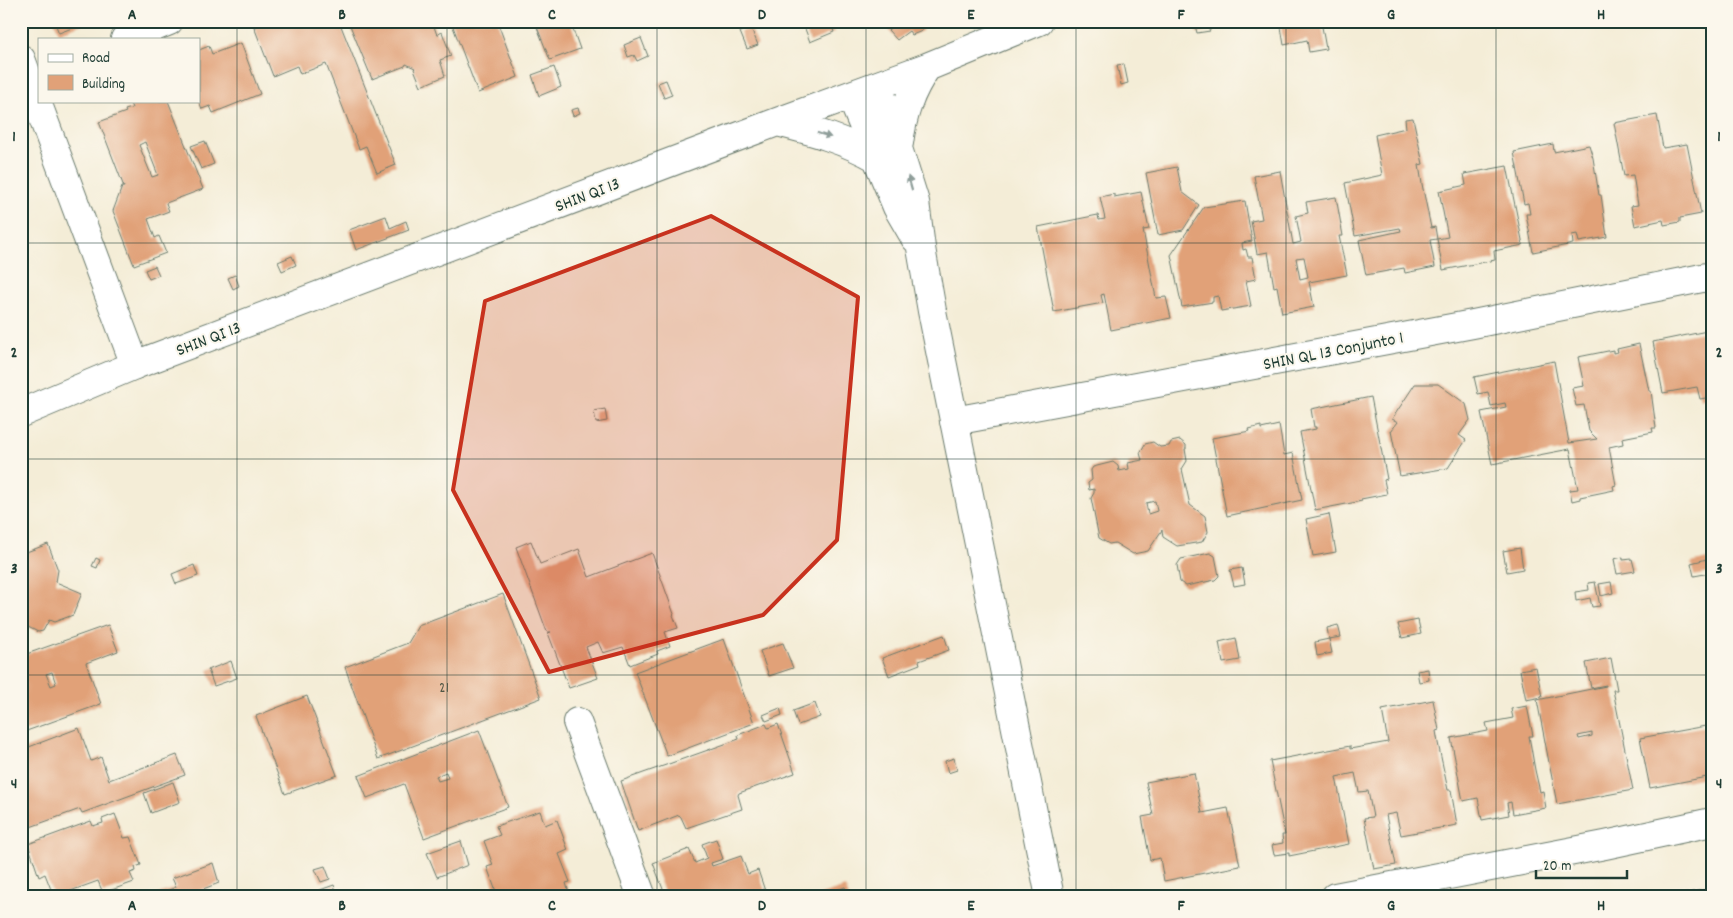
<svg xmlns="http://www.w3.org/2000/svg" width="1733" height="918" viewBox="0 0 1733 918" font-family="Dekko,sans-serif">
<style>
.building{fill:#e1a178;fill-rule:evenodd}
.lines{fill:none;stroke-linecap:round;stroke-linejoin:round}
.minor-casing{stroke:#6a7b6d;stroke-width:30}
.tertiary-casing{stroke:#6a7b6d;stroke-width:30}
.minor{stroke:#fff;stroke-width:28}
.tertiary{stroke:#fff;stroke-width:28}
.oneway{fill:#8f9e9a}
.marked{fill:#c8321e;fill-opacity:0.2;stroke:#c8321e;stroke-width:4;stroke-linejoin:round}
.grid{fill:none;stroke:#1f3d34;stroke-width:1;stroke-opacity:0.55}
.labels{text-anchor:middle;stroke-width:4;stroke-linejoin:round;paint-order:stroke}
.number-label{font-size:15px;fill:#505645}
.street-label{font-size:18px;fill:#1f3d34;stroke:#fbf7ec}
.neatline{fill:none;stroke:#1f3d34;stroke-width:2}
.grid-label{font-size:16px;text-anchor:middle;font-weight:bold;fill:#1f3d34}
</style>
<rect width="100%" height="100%" fill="#fbf7ec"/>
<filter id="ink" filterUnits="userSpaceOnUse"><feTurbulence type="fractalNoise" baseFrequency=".02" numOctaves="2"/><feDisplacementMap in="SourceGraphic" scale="10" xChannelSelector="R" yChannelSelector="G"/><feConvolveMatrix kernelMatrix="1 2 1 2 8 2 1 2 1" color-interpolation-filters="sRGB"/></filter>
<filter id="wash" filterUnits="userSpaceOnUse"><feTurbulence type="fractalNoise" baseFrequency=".0096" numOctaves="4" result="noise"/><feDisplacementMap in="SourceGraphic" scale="20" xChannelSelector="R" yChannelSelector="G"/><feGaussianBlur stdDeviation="1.12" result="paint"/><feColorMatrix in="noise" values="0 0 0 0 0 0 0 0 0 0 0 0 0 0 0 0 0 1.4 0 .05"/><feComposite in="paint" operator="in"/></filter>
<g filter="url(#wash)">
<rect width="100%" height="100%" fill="#f4edd7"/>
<g id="blocks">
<path class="building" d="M54 21H90L59 33Z
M268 21H339L396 165 377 173 366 146 359 149 326 64 300 74 297 66 273 76 254 27Z
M354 21H432L437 35 442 32 451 56 440 60 445 76 421 86 414 69 415 68 406 64 405 66 372 79 349 23Z
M449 21H497L518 77 478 93 452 24 450 25Z
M570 21 580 49 550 60 535 22Z
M802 21H830L834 32 810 42Z
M897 21H924V23L922 31 912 35 909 31 897 40 888 30Z
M1194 21H1208L1210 31 1197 33Z
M1280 21H1321L1326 49 1309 52 1307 40 1284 45Z
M751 28 758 45 747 49 740 32Z
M641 38 648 56 637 61 634 55 628 57 624 45Z
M241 43 260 94 213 113 210 106 202 109 199 101V50L209 46 212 54Z
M1124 64 1128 83 1121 85 1117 65Z
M554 67 561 87 539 96 532 75Z
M666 80 672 95 664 98 658 83Z
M129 101H168L203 189 166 203 169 211 148 219 155 238 159 236 166 253 134 265 113 211 122 187H124L99 122 126 112 125 110 132 108ZM145 142 158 175 152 177 139 145Z
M578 108 580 113 573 116 571 110Z
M1657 115 1663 148 1687 144 1701 214 1680 218V222L1664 225 1663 220 1635 226 1631 206 1638 205 1633 175 1624 176 1614 123Z
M1413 118 1423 164 1419 165 1422 184 1431 228 1435 227 1437 239 1448 237 1439 191 1466 185 1464 174 1507 166 1523 245 1494 251 1495 260 1443 270 1437 239 1430 240 1435 267 1405 273 1404 268 1366 275 1359 240 1401 231 1400 228 1355 236 1345 183 1382 175 1375 135 1406 128 1405 119Z
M205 141 214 164 201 169 191 146Z
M1553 144 1554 152 1589 145 1593 158 1599 195H1601L1607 237 1579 242 1577 234 1572 235 1573 244 1533 252 1526 214H1530L1528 203 1524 204 1514 152Z
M1177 167 1182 192 1199 205 1183 230 1158 235 1146 173Z
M1280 171 1293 244 1301 242 1296 216 1308 213 1306 202 1336 197 1343 236H1339L1347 275 1309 282 1314 307 1282 313 1277 286 1274 287 1268 252 1257 254 1251 221 1262 219 1254 176ZM1304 257 1308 277 1300 279 1296 258Z
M1141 192 1149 229 1143 230 1156 298 1166 297 1171 318 1111 330 1104 294 1101 295 1103 303 1054 312 1038 227 1098 215 1099 220 1105 219 1100 197 1114 194V197Z
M1245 201 1252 241 1242 243 1243 250 1246 249 1248 257H1252L1256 279 1246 281 1251 306 1221 311 1218 296 1213 297V302L1182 307 1171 255 1204 207Z
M386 216 390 228 406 221 409 230 356 250 349 230Z
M292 256 296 265 282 271 278 262Z
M155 266 159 275 149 279 145 270Z
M235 275 239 286 233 289 228 278Z
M1712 330V397L1700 399 1697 387 1663 393 1653 342Z
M1639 344 1649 391H1651L1656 428H1652L1653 432 1622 438 1623 444 1609 447 1616 485 1613 486 1614 490 1580 497V499L1572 501 1570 490 1578 489 1570 449 1492 464 1481 412 1506 407 1505 403 1491 406 1488 392 1478 394 1474 377 1554 361 1569 443 1597 439 1589 431 1584 405 1576 406 1572 388 1584 386 1578 357 1613 350V353L1618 352 1617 349Z
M1415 384H1438L1466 404 1470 420 1459 435 1466 440 1448 468 1400 476 1391 431 1398 422 1392 419Z
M1371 397 1387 479 1384 480 1387 494 1361 499 1362 501 1315 510 1300 432 1316 429V427H1314L1311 409Z
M605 409 607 421 596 423 594 411Z
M1279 425 1284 455 1293 453 1302 500 1227 516 1212 438 1250 431 1249 429 1261 426V429Z
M1180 440 1186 445V449H1185L1187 461 1182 469 1190 505 1205 516 1208 532 1202 542 1177 546 1163 537 1162 530 1148 551 1133 554 1115 543 1109 544 1099 538 1091 498 1094 493V489L1089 490 1088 483 1092 480 1091 470 1093 467 1113 462 1118 466 1119 471 1129 469 1128 463 1142 460 1140 453 1145 444 1153 442 1160 447 1169 446 1171 442ZM1155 501 1157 511 1148 514 1146 503Z
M1329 514 1336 552 1313 556 1306 519Z
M531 541 540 564 579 549 589 577 652 553 674 614 673 615 678 628 665 632 670 646 657 651 658 654 630 665 623 647 603 653 598 642 586 647 598 678 569 688 548 633 551 632H547L516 547Z
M48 544 58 570 56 582 82 593 73 615 54 622 49 620 43 631 38 632 28 627 23 636 21 635V554Z
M1520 548 1523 569 1507 572 1503 551Z
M1210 553 1215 556 1219 576 1215 580 1186 586 1180 582 1177 565 1181 559Z
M1623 557V560L1632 559 1635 571 1617 574 1614 559Z
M96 558 100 560 97 568 92 566Z
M1707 559 1710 573 1694 576 1691 563Z
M194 565 198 576 176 584 172 574Z
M1242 568 1245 584 1234 586 1230 570Z
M1595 582 1600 606 1592 607 1590 598 1576 601 1575 592 1589 590 1588 583Z
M1611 582 1613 593 1601 596 1599 584Z
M503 594 541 698 378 759 345 667 408 643 418 626Z
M1418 620 1421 634 1402 638 1398 624Z
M108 625 118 651 86 663 101 704 21 733V656ZM52 672 56 684 51 686 46 674Z
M1338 625 1341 637 1329 639 1327 628Z
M944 635 949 650 919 661 920 664 889 676 882 658Z
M1236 638 1240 660 1223 663 1219 642Z
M724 639 754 723 667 756 635 672Z
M1329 639 1332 653 1317 656 1315 642Z
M783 643 793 668 769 676 760 651Z
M1611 658 1617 690H1613L1633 790 1557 804 1537 700 1606 686V685L1591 688 1586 663ZM1592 733V736L1579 739 1578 736Z
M231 661 237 678 214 686 208 670Z
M1536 667 1542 697 1526 700 1520 670Z
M1428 669 1429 680 1419 682 1417 671Z
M307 696 337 775 285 794 256 716Z
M1433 700 1439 730 1436 731 1438 743 1448 790H1451L1457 825 1401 835 1396 813 1386 815 1396 865 1374 869 1364 818 1373 817 1368 791 1359 792 1355 773 1336 777 1349 844 1289 856V853L1274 855 1272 845 1283 843 1282 835H1285L1270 761 1350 746V749L1388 742 1382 710Z
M815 703 820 717 798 725 793 711Z
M1527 706 1533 736H1529L1535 770 1540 792 1543 791 1546 808 1513 814 1511 802 1507 803 1509 815 1482 820 1478 798 1463 801 1451 738 1488 731 1486 723 1513 718 1511 709Z
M780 708 782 715 766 721 763 715Z
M766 724 768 728 778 724 795 773 739 793 738 795 742 809 686 828 681 817 679 815 638 831 621 781 739 739 738 735Z
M1711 725 1712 776 1650 788 1640 738Z
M79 728 91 761 101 757 109 780 177 755 185 775 85 812 82 813 80 809 22 830 21 750Z
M479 730 508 807 424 838 404 784 367 798 358 776ZM446 772 448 778 438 781 436 776Z
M954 758 957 770 948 773 945 761Z
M1194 773 1202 813 1228 808 1240 866 1164 881 1160 858 1150 860 1142 817 1153 815 1146 782Z
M173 782 180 802 151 813 144 793Z
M540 811 545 825 557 820 568 850 559 854 570 882 566 883 569 893 560 897H498L487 867 493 865 484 841 500 835 496 826Z
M115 814 124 838 130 837 141 865 135 867 136 871 130 873 134 882 103 893 98 881 54 897 45 874 39 877 28 844 91 821 93 826 103 823 102 819Z
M716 839 723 859 711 863 712 866 741 856 748 874 758 870 767 897H666L653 863 689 849 695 863 707 858 702 844Z
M461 841 468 865 437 877 427 853Z
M213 863 219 883 182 897H151L176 887 172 878Z
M325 866 330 879 321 882 315 869Z
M334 885 338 897H322L320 890Z
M845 887 849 897H818V896Z
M1712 888V897H1684L1683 894Z"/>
</g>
</g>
<g filter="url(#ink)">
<use href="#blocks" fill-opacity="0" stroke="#6a7b6d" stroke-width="1"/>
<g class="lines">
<defs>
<path id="minor" d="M125 39 169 21
M21 59 135 365
M954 421 1473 324 1712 276
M577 722 642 897
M1335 897 1605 845 1712 822"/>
<path id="tertiary" d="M878 85 915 202 921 248 932 311 1050 897
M851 96 897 207 915 238
M777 122C813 131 845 140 877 158
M899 143C903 113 910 92 927 67
M21 413 135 365 777 122 927 67 1039 21"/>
</defs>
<use href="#minor" class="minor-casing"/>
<use href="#tertiary" class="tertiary-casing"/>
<use href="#minor" class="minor"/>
<use href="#tertiary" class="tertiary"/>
</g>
<defs><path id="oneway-solid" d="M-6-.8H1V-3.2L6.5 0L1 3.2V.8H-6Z" transform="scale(1.25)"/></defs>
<g class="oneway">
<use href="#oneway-solid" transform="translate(824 135) rotate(18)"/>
<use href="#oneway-solid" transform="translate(910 183) rotate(-106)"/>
</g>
</g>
<path class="marked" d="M711 216 858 297 837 540 763 615 549 672 453 490 485 301Z"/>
<path class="grid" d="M237 21V897M447 21V897M657 21V897M866 21V897M1076 21V897M1286 21V897M1496 21V897M21 243H1712M21 459H1712M21 675H1712"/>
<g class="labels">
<g class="number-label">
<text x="444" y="692">21</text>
</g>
<g class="street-label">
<text transform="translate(587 194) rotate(-21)" y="6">SHIN QI 13</text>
<text transform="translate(208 338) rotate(-21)" y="6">SHIN QI 13</text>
<text transform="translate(1333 350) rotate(-11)" y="6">SHIN QL 13 Conjunto 1</text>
</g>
</g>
<rect width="1733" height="918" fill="none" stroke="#fbf7ec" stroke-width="55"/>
<rect x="38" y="38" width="162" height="65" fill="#fbf7ec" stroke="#a3ada2"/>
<rect x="48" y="54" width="25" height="8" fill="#ffffff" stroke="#a3ada2"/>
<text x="82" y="62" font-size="15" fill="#1f3d34">Road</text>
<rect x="48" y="75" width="25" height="15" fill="#e1a178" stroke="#a3ada2"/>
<text x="82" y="88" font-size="15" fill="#1f3d34">Building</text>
<path d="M1536 870v8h91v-8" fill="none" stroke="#1f3d34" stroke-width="2.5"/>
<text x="1543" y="870" font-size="15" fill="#1f3d34" stroke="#fbf7ec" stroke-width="4" paint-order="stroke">20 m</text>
<rect x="28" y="28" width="1678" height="862" class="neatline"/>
<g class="grid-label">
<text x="132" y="19">A</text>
<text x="342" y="19">B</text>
<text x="552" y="19">C</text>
<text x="762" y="19">D</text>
<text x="971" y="19">E</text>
<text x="1181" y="19">F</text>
<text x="1391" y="19">G</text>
<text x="1601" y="19">H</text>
<text x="14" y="141">1</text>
<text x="1719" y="141">1</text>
<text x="14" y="357">2</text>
<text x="1719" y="357">2</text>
<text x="14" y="573">3</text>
<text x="1719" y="573">3</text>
<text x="14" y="788">4</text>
<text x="1719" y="788">4</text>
<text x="132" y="910">A</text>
<text x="342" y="910">B</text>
<text x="552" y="910">C</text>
<text x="762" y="910">D</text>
<text x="971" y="910">E</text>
<text x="1181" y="910">F</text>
<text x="1391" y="910">G</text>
<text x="1601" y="910">H</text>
</g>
</svg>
